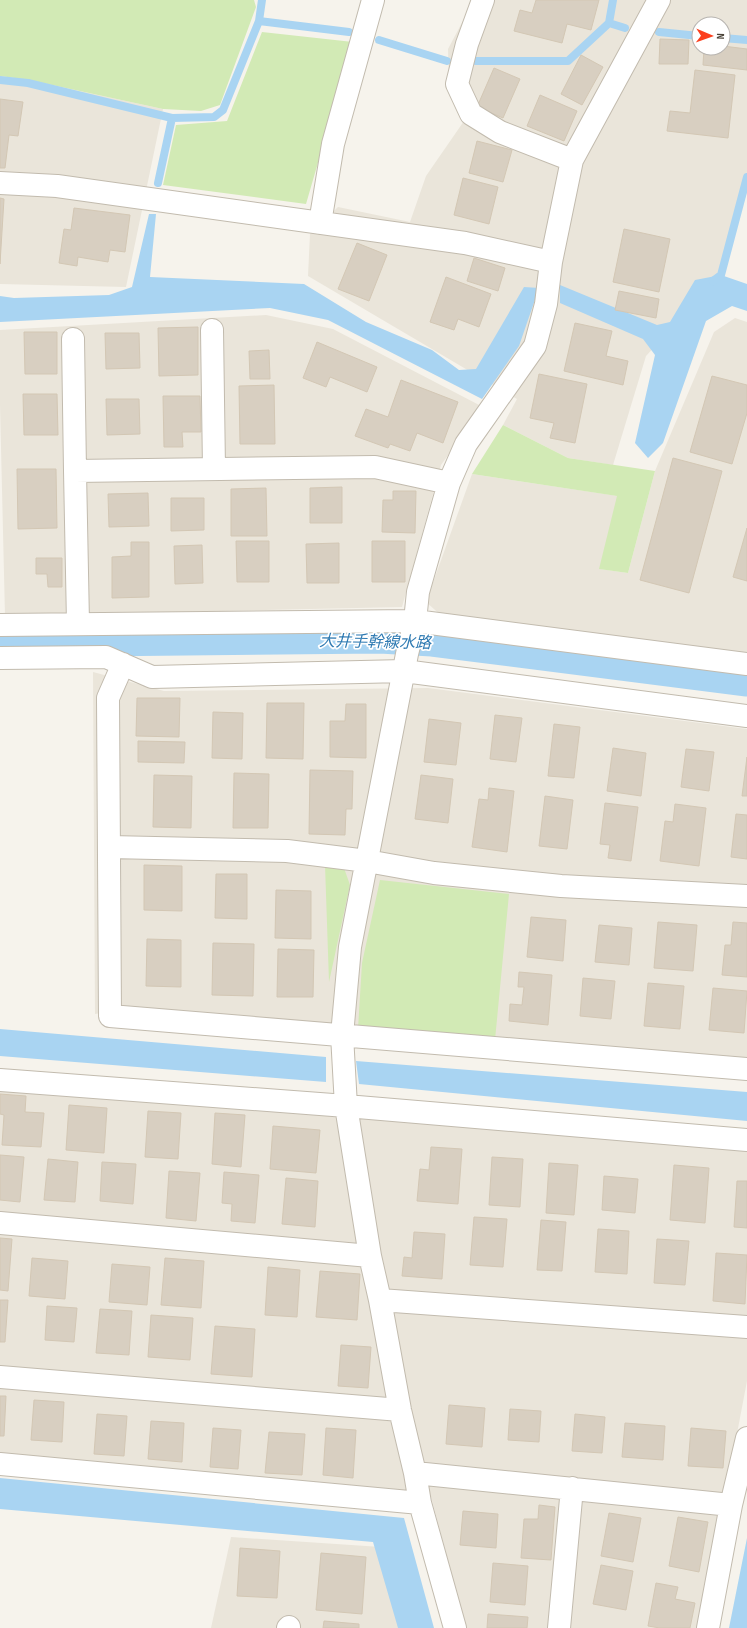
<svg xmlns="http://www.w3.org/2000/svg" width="747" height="1628" viewBox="0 0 747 1628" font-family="'Sofia Sans Condensed','Noto Sans JP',sans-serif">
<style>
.residential{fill:#eae5da;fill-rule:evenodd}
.green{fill:#d2eab5}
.water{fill:#a9d4f2}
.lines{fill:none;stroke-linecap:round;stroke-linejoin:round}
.stream{stroke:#a9d4f2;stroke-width:8}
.canal{stroke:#a9d4f2;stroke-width:29}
.building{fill:#d8cfc1;stroke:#d3c7b4}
.minor-casing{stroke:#c2bbae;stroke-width:24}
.minor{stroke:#fff;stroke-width:22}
.labels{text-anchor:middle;stroke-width:3.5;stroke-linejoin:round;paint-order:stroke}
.water-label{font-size:16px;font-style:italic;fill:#2e7ab2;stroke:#fff}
</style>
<rect width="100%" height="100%" fill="#f6f3ec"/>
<path class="residential" d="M474 0H747V192L721 275 646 356 613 465 568 458 503 425 517 399 308 276 310 234 338 207 410 222 426 176 464 121 449 85 448 49ZM699 24H723V48H699Z
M0 76 29 80 163 109 126 287 0 284Z
M266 315 333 329 483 407 441 465 402 607 5 616 0 405V330Z
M735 318 747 322V655L443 617 426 602 472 474 618 496 600 569 628 573 655 471 714 332Z
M93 672 164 691 428 688 747 729V1062L128 1009 95 1014Z
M0 1087 747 1151V1381L700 1628H466L430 1493 0 1455Z
M231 1537 381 1547 413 1628H211Z"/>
<path class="green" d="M0 0H254L256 7 220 105 201 111 163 109 29 80 0 76Z
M262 32 353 42 306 204 163 185 176 125 227 121Z
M503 425 568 458 655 471 628 573 599 569 617 496 472 474Z
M325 865 344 868 350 885 329 982Z
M380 880 509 894 495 1040 358 1029 362 963Z"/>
<path class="water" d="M149 214H156L150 277 304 284 366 322 432 350 459 370 476 369 524 287 539 288 519 346 482 399 328 320 270 308 0 322V296L14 298 109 295 132 287Z
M721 275 747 284V311L732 306 706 321 663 443 648 458 635 443 655 355 643 339 560 303V285L657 325 670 322 695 280Z
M0 1029 326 1057V1082L0 1056Z
M356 1061 747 1092V1121L359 1084Z
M0 1478 404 1518 434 1628H398L373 1542 0 1509Z
M747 1538V1628H729Z"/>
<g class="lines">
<path class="stream" d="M259 21 262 0
M609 23 613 0
M659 32 699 36
M723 38 747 40
M379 40 447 61
M476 61H568L609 23 625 28
M0 80 28 83 172 118 214 117 223 110 259 21 349 32
M158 183 172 118
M713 281 721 275 747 177"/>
<path class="canal" d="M0 643 380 639 432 642 747 682"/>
</g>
<path class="building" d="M536 0H599L591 30 567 24 562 43 514 31 520 10 532 13Z
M660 39 689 40 688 64H659Z
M723 46 747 49V70L703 65 704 48H723Z
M581 55 603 67 582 105 561 94Z
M494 68 520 79 503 118 477 107Z
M695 70 735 75 728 138 667 131 670 111 690 113Z
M540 95 577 111 564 141 527 126Z
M0 99 23 102 18 136 9 135 5 168H0Z
M477 141 512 150 503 182 469 173Z
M463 178 498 187 489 224 454 215Z
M0 198 4 199 0 264Z
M74 208 130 215 125 252 110 250 108 262 78 257 77 266 59 263 64 229 71 230Z
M624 229 670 239 659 292 613 282Z
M357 243 387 255 369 301 338 289Z
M474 258 505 268 498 291 467 281Z
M446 277 491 294 479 327 458 319 454 330 430 322Z
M619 291 659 299 656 318 615 310Z
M575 323 612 331 606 356 628 361 623 385 564 371Z
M198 327V375L159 376 158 328Z
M24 332H57V374H25Z
M105 333H139L140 368 106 369Z
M317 342 377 367 367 392 330 377 326 387 303 378Z
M269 350 270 379H250L249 351Z
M539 374 587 384 575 443 550 438 554 423 530 418Z
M712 376 747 385V413L732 464 690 452Z
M401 380 458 402 443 443 417 433 410 451 390 444 388 448 355 436 366 409 388 417Z
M274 385 275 444H240L239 386Z
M23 394H57L58 435H24Z
M163 396H200L201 432H182L183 447H164Z
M106 399H139L140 434 107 435Z
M673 458 722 471 689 593 640 580Z
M17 469H56L57 528 18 529Z
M342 487V523H310V488Z
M266 488 267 536H231V489Z
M393 491H416L415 533 382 532 383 500H393Z
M148 493 149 526 109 527 108 494Z
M171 498H204V530L171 531Z
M747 528V581L733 577Z
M236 541H269V582H237Z
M372 541H405V582H372Z
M131 542H149V597L112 598V557L131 556Z
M339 543V583H307L306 544Z
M202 545 203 583 175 584 174 546Z
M36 558H62V587H48L47 574H36Z
M137 698H180L179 737 136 736Z
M267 703H304L303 759 266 758Z
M346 704H366V758L330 757V721H345Z
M213 712 243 713 242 759 212 758Z
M495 715 522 718 516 762 490 759Z
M429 719 461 723 456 765 424 762Z
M554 724 580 727 574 778 548 776Z
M138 741 185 742 184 763 138 762Z
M613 748 646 753 641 796 607 791Z
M686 749 714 752 709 791 681 787Z
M747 757V796H742Z
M310 770 353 771 352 809H346L345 835 309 834Z
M234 773 269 774 268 828H233Z
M154 775 192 776 191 828 153 827Z
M421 775 453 779 448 823 415 819Z
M489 788 514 791 507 852 472 847 479 799 488 800Z
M545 796 573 800 567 849 539 846Z
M605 803 638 807 631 861 608 858 610 845 600 844Z
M675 804 706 808 699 866 660 861 665 821 673 822Z
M736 814 747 815V859L731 857Z
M144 865 182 866V911L144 910Z
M216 874H247V919L215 918Z
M276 890 311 891V939L275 938Z
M531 917 566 920 563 961 527 957Z
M658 922 697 925 693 971 654 968Z
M733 922 747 923V977L722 975 725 945H731Z
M599 925 632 928 629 965 595 962Z
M147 939 181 940V987L146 986Z
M213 943 254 944 253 996 212 995Z
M278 949 314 950 313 997H277Z
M519 972 552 975 548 1025 509 1021 510 1004 522 1005 524 987H518Z
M583 978 615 981 611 1019 580 1016Z
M648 983 684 986 680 1029 644 1026Z
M713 988 747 991 744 1033 709 1030Z
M0 1094 26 1096 25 1112 44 1113 41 1147 2 1145 4 1115 0 1114Z
M69 1105 107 1108 104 1153 66 1150Z
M148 1111 181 1113 178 1159 145 1157Z
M215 1113 245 1115 241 1167 212 1164Z
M273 1126 320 1130 316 1173 270 1169Z
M431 1147 462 1149 458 1204 417 1201 420 1169 429 1170Z
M0 1155 24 1157 20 1202 0 1200Z
M492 1157 523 1159 520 1207 489 1205Z
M48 1159 78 1162 75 1202 44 1200Z
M102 1162 136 1164 133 1204 100 1201Z
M549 1163 578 1165 574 1215 546 1213Z
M674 1165 709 1168 705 1223 670 1220Z
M169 1171 200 1173 196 1221 166 1218Z
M224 1172 259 1175 255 1223 231 1221 232 1204 222 1203Z
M604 1176 638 1179 635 1213 602 1210Z
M286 1178 318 1181 315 1227 282 1224Z
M737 1181H747V1228L734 1227Z
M474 1217 507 1219 503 1267 470 1265Z
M541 1220 566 1222 562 1271 537 1270Z
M598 1229 629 1231 627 1274 595 1272Z
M414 1232 445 1234 442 1279 402 1276 404 1257 412 1258Z
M0 1238 12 1239 8 1291 0 1290Z
M657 1239 689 1241 685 1285 654 1283Z
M716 1253 747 1255 745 1304 713 1301Z
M32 1258 68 1261 65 1299 29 1296Z
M165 1258 204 1261 201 1308 161 1305Z
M112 1264 150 1267 147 1305 109 1302Z
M268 1267 300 1270 297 1317 265 1315Z
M320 1271 360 1274 357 1320 316 1317Z
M0 1300H8L5 1342H0Z
M47 1306 77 1308 74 1342 45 1340Z
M100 1309 132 1311 129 1355 96 1353Z
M151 1315 193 1318 190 1360 148 1357Z
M215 1326 255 1329 252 1377 211 1374Z
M341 1345 371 1347 368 1388 338 1386Z
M0 1396H6L4 1436H0Z
M34 1400 64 1402 62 1442 31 1440Z
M449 1405 485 1408 482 1447 446 1444Z
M510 1409 541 1411 539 1442 508 1440Z
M97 1414 127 1416 124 1456 94 1454Z
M575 1414 605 1417 602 1453 572 1451Z
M151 1421 184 1423 182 1462 148 1459Z
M625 1423 665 1426 663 1460 622 1457Z
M213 1428 241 1430 238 1469 210 1467Z
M326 1428 356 1430 353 1478 323 1475Z
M691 1428 726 1431 723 1468 688 1466Z
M269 1432 305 1434 302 1475 265 1473Z
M539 1505 555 1507 551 1560 521 1558 524 1519H538Z
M463 1511 498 1514 496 1548 460 1545Z
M609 1513 641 1518 633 1562 601 1556Z
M678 1517 708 1522 699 1572 669 1566Z
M240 1548 280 1551 277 1598 237 1596Z
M321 1553 366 1557 362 1614 316 1610Z
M493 1563 528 1566 525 1605 490 1602Z
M601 1565 633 1571 626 1610 593 1604Z
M656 1583 678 1587 675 1599 695 1603 690 1628H660L648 1626Z
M488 1614 528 1617 527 1628H487Z
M324 1621 359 1624V1628H323Z"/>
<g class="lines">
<defs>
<path id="minor" d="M483 0 467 44 457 84 471 114 500 132 572 160
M0 183 57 186 465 243 551 262
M320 223 333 144 373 0
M212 330 214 469
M73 339 75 471
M78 623 75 471 375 467 449 483
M0 625 415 621 747 664
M0 658 106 657 152 677 404 671 747 716
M123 664 108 698 110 1016 747 1069
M110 847 287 851 367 861 434 873 561 886 747 896
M0 1080 346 1106 747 1140
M0 1223 370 1256
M380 1300 747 1327
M0 1377 400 1410
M0 1464 420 1503
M415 1473 731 1505
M288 1628 289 1627
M455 1628 420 1503 415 1473 400 1410 380 1300 370 1256 346 1106 342 1035 350 947 407 654 415 621 418 592 449 483 466 444 535 346 546 304 551 262 572 160 659 0
M559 1628 572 1488
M708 1628 731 1505 747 1438"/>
</defs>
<use href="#minor" class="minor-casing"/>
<use href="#minor" class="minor"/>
</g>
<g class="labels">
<g class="water-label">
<text transform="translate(375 641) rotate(1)" y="6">大井手幹線水路</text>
</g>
</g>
<g transform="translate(711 36) rotate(92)"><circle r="19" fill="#ffffff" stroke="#b7b4b0"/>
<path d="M0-3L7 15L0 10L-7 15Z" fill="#fc3f1d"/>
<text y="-6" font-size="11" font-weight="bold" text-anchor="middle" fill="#4b4439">N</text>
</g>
</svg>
